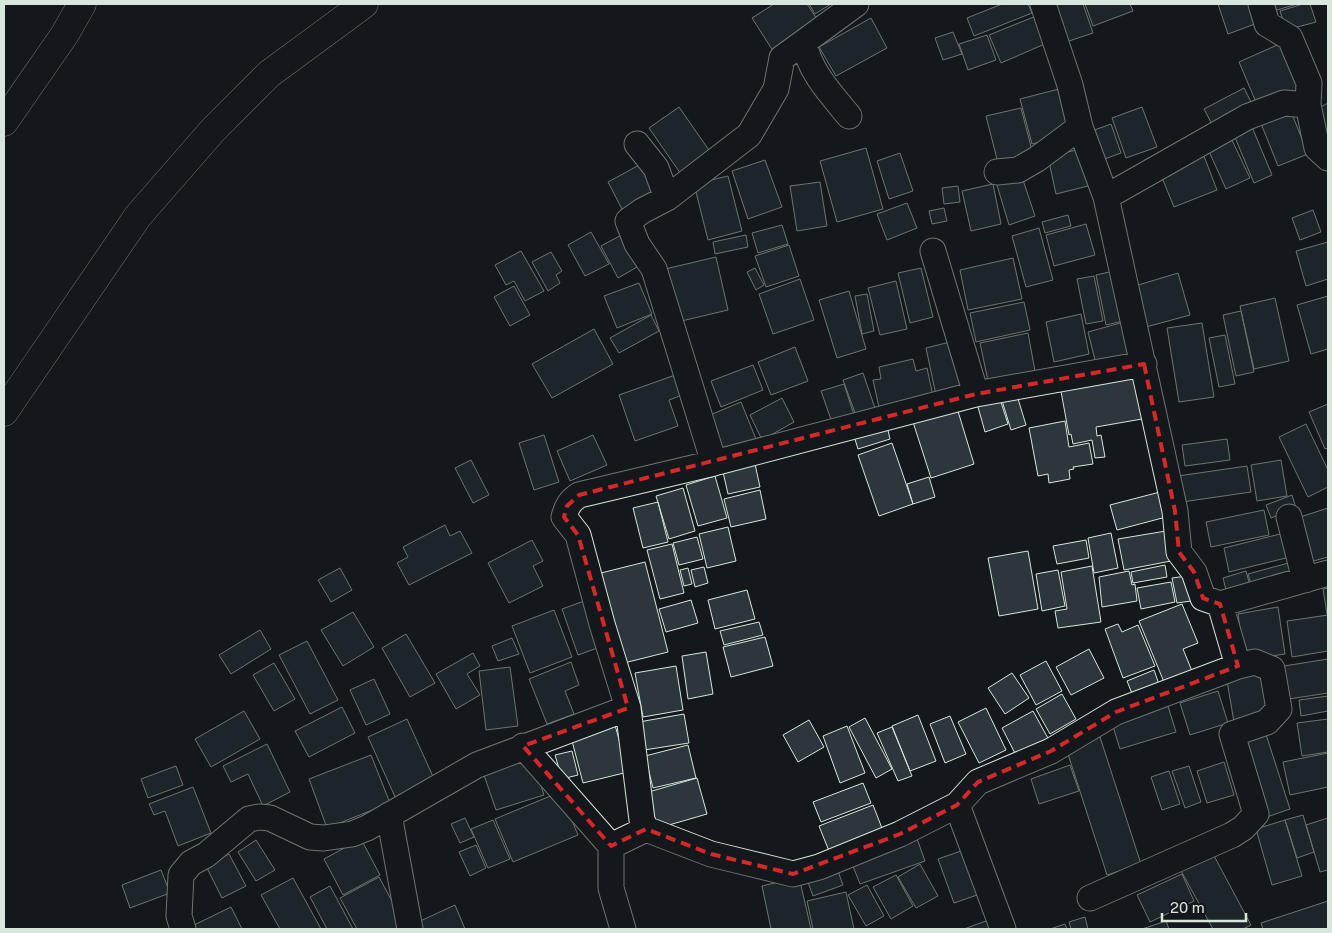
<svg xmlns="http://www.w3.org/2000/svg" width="1332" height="933" viewBox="0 0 1332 933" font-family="'Public Sans',sans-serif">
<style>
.building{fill:#2c363c;stroke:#d8e6dc}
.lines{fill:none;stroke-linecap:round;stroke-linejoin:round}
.minor-casing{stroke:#d8e6dc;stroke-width:27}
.secondary-casing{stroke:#d8e6dc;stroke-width:29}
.minor{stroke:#14181c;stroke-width:25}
.secondary{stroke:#14181c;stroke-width:28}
.marked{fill:none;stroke:#d62828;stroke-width:4;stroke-dasharray:10 6;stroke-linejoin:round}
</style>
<rect width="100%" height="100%" fill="#14181c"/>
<path class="building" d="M774 4H807L821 25 775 54 752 18Z
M809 4H831L815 14Z
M1002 4H1028L1032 13 974 36 967 18Z
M1052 4H1083L1093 33 1066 42Z
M1085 4H1130L1133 11 1093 26Z
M1218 4H1257L1263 21 1228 34Z
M1264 4H1297L1267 13Z
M1303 4H1310L1316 22 1286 30 1280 11Z
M1036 16 1047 43 1001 63 989 35Z
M871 18 887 48 836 76 819 47Z
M953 32 962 54 943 60 935 38Z
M987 35 996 60 968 70 959 44Z
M1284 42 1304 87 1258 107 1239 62Z
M1244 88 1255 110 1215 130 1204 109Z
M1059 89 1070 134 1032 144 1020 99Z
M1328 103V141L1313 111Z
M679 107 713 156 683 177 649 128Z
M1142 107 1157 147 1126 158 1112 118Z
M1021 108 1034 158 999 167 986 116Z
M1290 109 1308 154 1278 166 1260 121Z
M1111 124 1121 153 1099 161 1089 132Z
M1252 127 1272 175 1254 183 1234 135Z
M1230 136 1250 178 1226 189 1207 147Z
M866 148 883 209 837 222 820 161Z
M1084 148 1092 185 1056 194 1048 157Z
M1202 151 1217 190 1174 207 1158 168Z
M900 153 913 191 889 199 877 161Z
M765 160 782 207 748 219 732 171Z
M641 164 657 194 624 213 608 182Z
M1021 174 1035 216 1009 225 996 182Z
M728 176 742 231 708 240 694 184Z
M820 182 827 226 797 231 790 186Z
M993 184 1001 224 971 231 962 191Z
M958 186 960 202 944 204 942 188Z
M907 203 917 228 887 240 877 214Z
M944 208 947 221 932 224 929 211Z
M1313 210 1321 232 1300 240 1292 218Z
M1068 215 1071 226 1045 233 1042 222Z
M1086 224 1095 255 1054 266 1046 235Z
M782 225 788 244 758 253 752 233Z
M1039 228 1053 280 1026 287 1012 236Z
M591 232 609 264 585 276 568 245Z
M627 232 644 263 618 278 601 246Z
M746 235 748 247 715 254 713 242Z
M1328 242V279L1306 286 1296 251Z
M789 245 799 276 766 287 755 256Z
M521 251 544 291 525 301 514 281 506 285 495 265Z
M551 252 562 271 556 275 560 283 548 291 532 262Z
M716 257 728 310 673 323 661 270Z
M1013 258 1022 299 968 310 960 270Z
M755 268 764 285 756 290 747 272Z
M921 268 933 317 910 323 898 273Z
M1114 271 1123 321 1106 325 1096 275Z
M1178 273 1190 315 1146 327 1135 286Z
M1094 276 1103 321 1086 324 1077 279Z
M800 279 814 320 773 334 759 294Z
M896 281 907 329 880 335 868 288Z
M639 283 652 314 617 328 604 296Z
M514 286 530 315 510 326 494 297Z
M849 291 866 349 837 358 819 300Z
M867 294 874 331 862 334 855 296Z
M1328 296V349L1311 354 1297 305Z
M1275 298 1289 361 1254 369 1240 306Z
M1024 302 1030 330 976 342 970 313Z
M1241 311 1254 372 1236 376 1223 315Z
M1081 314 1089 354 1054 362 1046 322Z
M651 315 659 331 619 353 610 338Z
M1124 322 1134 358 1097 368 1088 332Z
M1202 323 1214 397 1179 402 1167 328Z
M594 329 613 364 552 398 532 364Z
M1028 333 1035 371 988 381 980 343Z
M1225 335 1235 384 1219 387 1209 338Z
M958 340 970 392 937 400 926 348Z
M795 347 808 381 771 395 758 362Z
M913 359 916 371 927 368 934 401 880 412 873 380 881 379 879 367Z
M753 365 763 390 721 407 711 381Z
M1134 372 1142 419 1096 427 1097 436 1101 435 1105 457 1095 458 1092 440 1073 444 1071 434 1069 435 1060 386Z
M863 373 877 414 858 421 843 380Z
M678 374 685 394 669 400 678 426 635 441 619 395Z
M844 384 856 421 834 428 821 391Z
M1015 389 1026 425 1011 430 1000 394Z
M998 393 1008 424 985 432 976 400Z
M782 398 794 422 762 440 750 415Z
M741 402 758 444 726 457 710 415Z
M1328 404V448L1325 449 1309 412Z
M957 408 974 464 931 478 913 422Z
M1065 421 1069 447 1089 443 1093 464 1073 467 1074 469 1069 470 1070 479 1049 483 1048 474 1038 476 1029 428Z
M1306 424 1328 470V487L1308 497 1279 437Z
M887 426 890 439 858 449 854 436Z
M544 435 559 482 534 490 519 443Z
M593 435 607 465 570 481 557 451Z
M1227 439 1230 460 1185 466 1182 445Z
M892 443 913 504 879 516 858 455Z
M471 460 489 495 473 503 455 468Z
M1281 460 1287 496 1257 501 1251 465Z
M755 464 760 487 728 494 723 472Z
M1247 466 1251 492 1182 502 1178 476Z
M715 476 727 518 698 526 686 485Z
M929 477 935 497 913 504 907 484Z
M683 488 695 531 669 539 656 496Z
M760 490 766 519 731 527 724 499Z
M1160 492 1166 517 1117 530 1110 505Z
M1292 495 1296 508 1271 518 1266 505Z
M658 502 668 542 643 548 633 508Z
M1328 508V557L1306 563 1294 519Z
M1264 510 1269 535 1211 547 1206 522Z
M445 525 450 536 460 531 472 553 409 585 397 563 408 557 403 547Z
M728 527 736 561 707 568 699 534Z
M1166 531 1171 561 1124 570 1118 539Z
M1111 533 1118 568 1094 573 1088 538Z
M1284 533 1290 557 1229 572 1224 548Z
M697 537 703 559 679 565 673 543Z
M532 540 543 561 533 566 543 586 509 603 488 563Z
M1086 540 1089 558 1057 564 1053 546Z
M672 544 684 593 660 599 647 550Z
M1028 551 1038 609 999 616 988 558Z
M645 562 668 652 624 663 601 573Z
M1292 562 1296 579 1253 591 1248 574Z
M1165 565 1167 577 1133 583 1131 572Z
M1092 566 1101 622 1058 628 1055 611 1067 609 1061 572Z
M704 567 708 583 695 587 691 570Z
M340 568 352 590 331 602 318 580Z
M688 568 692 584 684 586 680 570Z
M1058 570 1065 606 1042 611 1036 574Z
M1129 571 1132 585 1135 584 1137 601 1102 607 1099 577Z
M1246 571 1249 582 1226 590 1223 578Z
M1187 576 1191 601 1177 603 1172 578Z
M1171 582 1175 602 1141 609 1137 588Z
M1328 588V614H1327L1323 589Z
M747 590 755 619 715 629 708 600Z
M587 600 603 646 578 655 562 609Z
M691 600 698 623 666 632 659 609Z
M1182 604 1198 643 1183 649 1194 676 1166 687 1139 621Z
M1278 607 1285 654 1244 660 1238 614Z
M554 610 572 657 530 673 512 626Z
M353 612 374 647 343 666 321 630Z
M1328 615V651L1292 657 1287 621Z
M759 622 763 635 724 645 720 631Z
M1118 624 1122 632 1138 625 1155 666 1123 678 1105 629Z
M260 630 271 649 231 674 219 655Z
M406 634 435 683 410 697 382 648Z
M765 637 773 666 731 677 723 647Z
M512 638 519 654 498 661 492 646Z
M307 641 338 700 310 714 279 655Z
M1089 649 1104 678 1071 695 1056 667Z
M706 652 713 694 688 699 682 656Z
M473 653 480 666 467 674 480 695 456 709 436 674Z
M1328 659V693L1289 699 1284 666Z
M1046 661 1062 691 1036 705 1020 675Z
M571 662 579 685 565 691 574 714 547 724 529 679Z
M274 663 295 699 274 711 253 675Z
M676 666 683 710 643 717 635 673Z
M510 667 518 726 486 730 479 671Z
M1261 669 1269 717 1234 722 1226 675Z
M1154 670 1161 690 1135 701 1127 681Z
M1012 673 1029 698 1005 714 988 688Z
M374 679 390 714 366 725 350 690Z
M1218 691 1228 723 1190 735 1180 703Z
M1062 694 1076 719 1050 734 1036 709Z
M1328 696V711L1301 716 1299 700Z
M1167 703 1176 732 1120 749 1111 720Z
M342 707 355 733 309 757 295 731Z
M986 708 1006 750 979 763 958 722Z
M244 711 260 739 211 767 195 739Z
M1033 711 1050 742 1018 759 1002 728Z
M684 714 689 743 644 750 639 722Z
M918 715 936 761 910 771 892 726Z
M950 716 966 754 945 763 930 724Z
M865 718 892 769 876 778 849 727Z
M407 719 435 781 396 799 368 737Z
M1328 719V752L1302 756 1297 723Z
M809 720 824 747 798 762 783 735Z
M615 725 628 772 583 783 571 737Z
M1263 725 1290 809 1261 819 1234 734Z
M847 726 865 773 840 783 823 736Z
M892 727 912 776 898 781 877 733Z
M1100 737 1141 864 1107 875 1066 748Z
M267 744 290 792 263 806 248 774 231 782 223 766Z
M688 745 696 778 653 788 645 756Z
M572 751 578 775 562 779 555 755Z
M1328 753V787L1290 795 1283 762Z
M371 755 390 803 327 828 309 779Z
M532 758 544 795 496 810 484 775Z
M1224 762 1234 795 1207 803 1197 771Z
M1070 765 1079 791 1039 804 1031 779Z
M176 766 183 785 148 798 141 779Z
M1189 766 1201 802 1185 808 1172 771Z
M1169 771 1180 804 1162 810 1151 777Z
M697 778 707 814 655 829 645 793Z
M863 783 871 803 821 822 813 802Z
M193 787 211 833 178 846 165 811 154 815 149 804Z
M560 792 578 835 513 862 495 819Z
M873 805 885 836 831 856 819 826Z
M1303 815 1314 852 1297 858 1285 820Z
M465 818 474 837 460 843 451 824Z
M1328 818V870L1320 872 1306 825Z
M493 820 510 859 488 868 471 829Z
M1285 820 1302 876 1272 885 1256 829Z
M915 833 925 861 860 884 849 856Z
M361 839 380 875 343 895 324 859Z
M256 840 275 870 256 881 238 852Z
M476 845 486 868 470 876 459 852Z
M967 849 983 893 954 903 938 859Z
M1212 852 1251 925 1243 929H1213L1180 869Z
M229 854 246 886 222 898 206 866Z
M835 863 843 885 813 896 805 874Z
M920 864 938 896 916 908 898 877Z
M161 870 170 893 130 908 122 885Z
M1182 874 1194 901 1150 922 1137 895Z
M896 875 913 906 891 919 873 887Z
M379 877 407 929H357L340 898Z
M799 877 811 929H771L762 886Z
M293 878 321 929H280L261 895Z
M867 885 884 916 866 926 848 895Z
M330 886 353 929H327L310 897Z
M846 892 854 929H813L807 901Z
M1328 901V929H1263L1261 923Z
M455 905 465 929H418L416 923Z
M231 907 242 929H186Z
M1085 917 1088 929H1071L1069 922Z
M994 918 998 929H964Z
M1166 921 1169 929H1142Z
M1065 924 1067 929H1050Z"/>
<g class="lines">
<defs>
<path id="minor" d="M1043 4 1070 85 1080 127 1106 197 1175 511 1179 552 1194 572 1203 598 1220 604 1328 573
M1261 4 1267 24 1290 38 1309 83 1308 105
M849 116C830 93 809 71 804 42L856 4
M637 144 656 168 667 198
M997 172 1018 170 1037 159 1080 127
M1106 197 1247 117 1284 103 1308 105 1317 148 1328 158
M933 251 976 394
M1144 364 976 394 714 463 579 495C570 501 567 506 564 517L578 535 602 624 628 708 642 820 646 829 711 854 793 874 819 867 900 834 957 805 978 782 1051 751 1116 712 1238 666
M714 463 654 269 637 244 628 221 642 211 667 198 749 135 776 89 782 58 804 42
M1289 517 1305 580
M523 746 611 846
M957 805 1003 929
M389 815 410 929
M1090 898 1232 835 1243 828 1256 814 1232 734 1267 722 1279 709 1272 669 1255 662 1238 666 1220 604
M183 929 179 916 181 875 191 863 206 855 249 819 259 817 270 818 310 837 324 838 352 834 367 828 477 765 628 708
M623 929 611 888V846L646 829"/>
<path id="secondary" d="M4 122 65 34 82 4
M4 412 138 216 213 130 269 74 364 4"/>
</defs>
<use href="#minor" class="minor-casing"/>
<use href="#secondary" class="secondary-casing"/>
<use href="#minor" class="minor"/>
<use href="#secondary" class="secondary"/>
</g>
<path d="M0 0H1332V933H0ZM1144 364 1175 511 1179 552 1194 572 1203 598 1220 604 1238 666 1116 712 1051 751 978 782 957 805 900 834 793 874 711 854 646 829 611 846 523 746 628 708 578 535 564 517 567 506 579 495 976 394Z" fill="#14181c" fill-opacity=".55" fill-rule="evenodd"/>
<path class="marked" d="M1144 364 1175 511 1179 552 1194 572 1203 598 1220 604 1238 666 1116 712 1051 751 978 782 957 805 900 834 793 874 711 854 646 829 611 846 523 746 628 708 578 535 564 517 567 506 579 495 976 394Z"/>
<rect width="1332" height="933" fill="none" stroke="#d8e6dc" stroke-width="10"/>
<path d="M1162 913v8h84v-8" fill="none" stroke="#d8e6dc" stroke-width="2.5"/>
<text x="1170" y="913" font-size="15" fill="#d8e6dc" stroke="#14181c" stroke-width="4" paint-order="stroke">20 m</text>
</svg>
